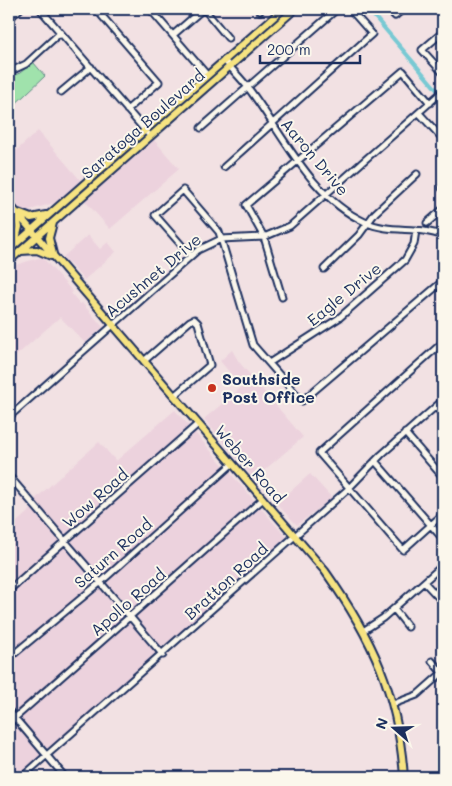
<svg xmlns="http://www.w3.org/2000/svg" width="452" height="786" viewBox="0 0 452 786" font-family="Mali,sans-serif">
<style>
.built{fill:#ecd2dd}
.green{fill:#a0e2ac;stroke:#5e8885}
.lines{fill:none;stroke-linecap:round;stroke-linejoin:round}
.canal{stroke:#78c9d3;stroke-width:4}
.minor-casing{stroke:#1b2f5e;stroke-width:9}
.major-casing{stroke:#1b2f5e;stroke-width:10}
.minor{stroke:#fbf7ec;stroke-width:5}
.major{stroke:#f6e381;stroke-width:6}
.poi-dot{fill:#c8321e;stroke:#fbf7ec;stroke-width:2}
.labels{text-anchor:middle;stroke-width:4;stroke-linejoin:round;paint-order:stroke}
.street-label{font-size:16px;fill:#1b2f5e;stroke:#fbf7ec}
.poi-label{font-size:16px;font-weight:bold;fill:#1b2f5e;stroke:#fbf7ec;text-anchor:start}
</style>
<rect width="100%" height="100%" fill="#f2e1e3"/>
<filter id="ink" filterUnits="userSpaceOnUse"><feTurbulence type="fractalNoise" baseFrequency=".02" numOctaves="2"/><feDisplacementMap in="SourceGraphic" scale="10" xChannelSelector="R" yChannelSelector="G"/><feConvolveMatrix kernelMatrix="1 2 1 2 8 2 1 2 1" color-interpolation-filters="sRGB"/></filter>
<g filter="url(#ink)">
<path class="built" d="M38 131 81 181 54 203 23 212 9 196V157Z
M154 140 179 169 110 229 85 201Z
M88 235 100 249 108 242 116 252 84 280 63 257Z
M42 257 72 291 71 293 80 304 82 303 103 327 85 343 60 317 9 362V269L12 266Z
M232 350 239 362 303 437 254 479 204 419 242 387 220 361Z
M175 410 287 538 19 777H9V529L36 505 33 501 99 442 116 461Z
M310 474 332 498 297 525 274 501 278 496 284 497Z"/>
<path class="green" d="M33 62 45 76 9 110V77L20 73Z"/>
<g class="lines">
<path class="canal" d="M368 9 437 90"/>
<defs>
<path id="minor" d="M40 9 150 136
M96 9 159 82 127 110
M150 9 207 75
M204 9 228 38
M258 9 260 11
M388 9 395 16 403 9
M9 19 20 9
M443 32 422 50 443 73
M173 35 203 9
M224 60C232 70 242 79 249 89 283 134 311 198 365 222 390 234 418 225 443 236
M9 72 26 64 60 33
M61 92 91 67
M419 113 443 139
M201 128 337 9
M224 167 372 34 350 9
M442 188 443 189
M427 223 443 209
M191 256 155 215 183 190 219 232 253 345 302 401 443 281
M324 269 359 235 375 213 417 174
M282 297 264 237 246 205 403 71 430 103
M443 342 319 453 403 550 443 514
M144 361 190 321 194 319 198 323 210 365 174 396
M269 363 339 318 405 260 414 244 416 230
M436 407 443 415
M9 417 198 250 221 239 264 237 290 226 443 91
M405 433 443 477
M375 461 443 539
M9 476 163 655
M424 582 440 599
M9 590 198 424
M394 609 408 627
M363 631 383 618 443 565
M9 658 101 582 232 464
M432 661 443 674
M393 704 417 695 443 672
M9 711 65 777
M9 723 263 499
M22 777 348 489 381 455 443 400"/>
<path id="major" d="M9 204 325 571C373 639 398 693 404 777
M18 213 31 218 46 215
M15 243 19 227 16 214
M9 250 283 9
M21 251 37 250 51 256
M53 254 49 238 53 223
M9 261 295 9"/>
</defs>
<use href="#minor" class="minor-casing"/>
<use href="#major" class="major-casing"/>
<use href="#minor" class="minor"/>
<use href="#major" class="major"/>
</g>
</g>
<circle class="poi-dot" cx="212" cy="388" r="5"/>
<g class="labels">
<g class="street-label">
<text transform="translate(143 124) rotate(-41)" y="6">Saratoga Boulevard</text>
<text transform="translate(315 157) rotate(50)" y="6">Aaron Drive</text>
<text transform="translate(153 275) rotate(-40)" y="6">Acushnet Drive</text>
<text transform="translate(344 294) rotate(-39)" y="6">Eagle Drive</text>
<text transform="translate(250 464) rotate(49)" y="6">Weber Road</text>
<text transform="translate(95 498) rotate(-41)" y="6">Wow Road</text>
<text transform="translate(113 553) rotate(-41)" y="6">Saturn Road</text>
<text transform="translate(226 581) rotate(-42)" y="6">Bratton Road</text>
<text transform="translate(128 602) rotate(-41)" y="6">Apollo Road</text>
</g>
<g class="poi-label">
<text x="222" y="385">Southside<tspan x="222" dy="18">Post Office</tspan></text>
</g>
</g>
<rect width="452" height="786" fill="none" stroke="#fbf7ec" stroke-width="30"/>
<rect x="15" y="15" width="422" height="756" fill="none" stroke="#1b2f5e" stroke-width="2" filter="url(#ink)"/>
<g transform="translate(394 728) rotate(290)" stroke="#fbf7ec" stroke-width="4" paint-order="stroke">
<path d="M0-4L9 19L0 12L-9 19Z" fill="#1b2f5e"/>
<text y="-8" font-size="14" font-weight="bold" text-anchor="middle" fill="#1b2f5e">N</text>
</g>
<path d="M260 55v8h100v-8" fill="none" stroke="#1b2f5e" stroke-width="2.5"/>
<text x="267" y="55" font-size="15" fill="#1b2f5e" stroke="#fbf7ec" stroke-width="4" paint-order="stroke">200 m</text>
</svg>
